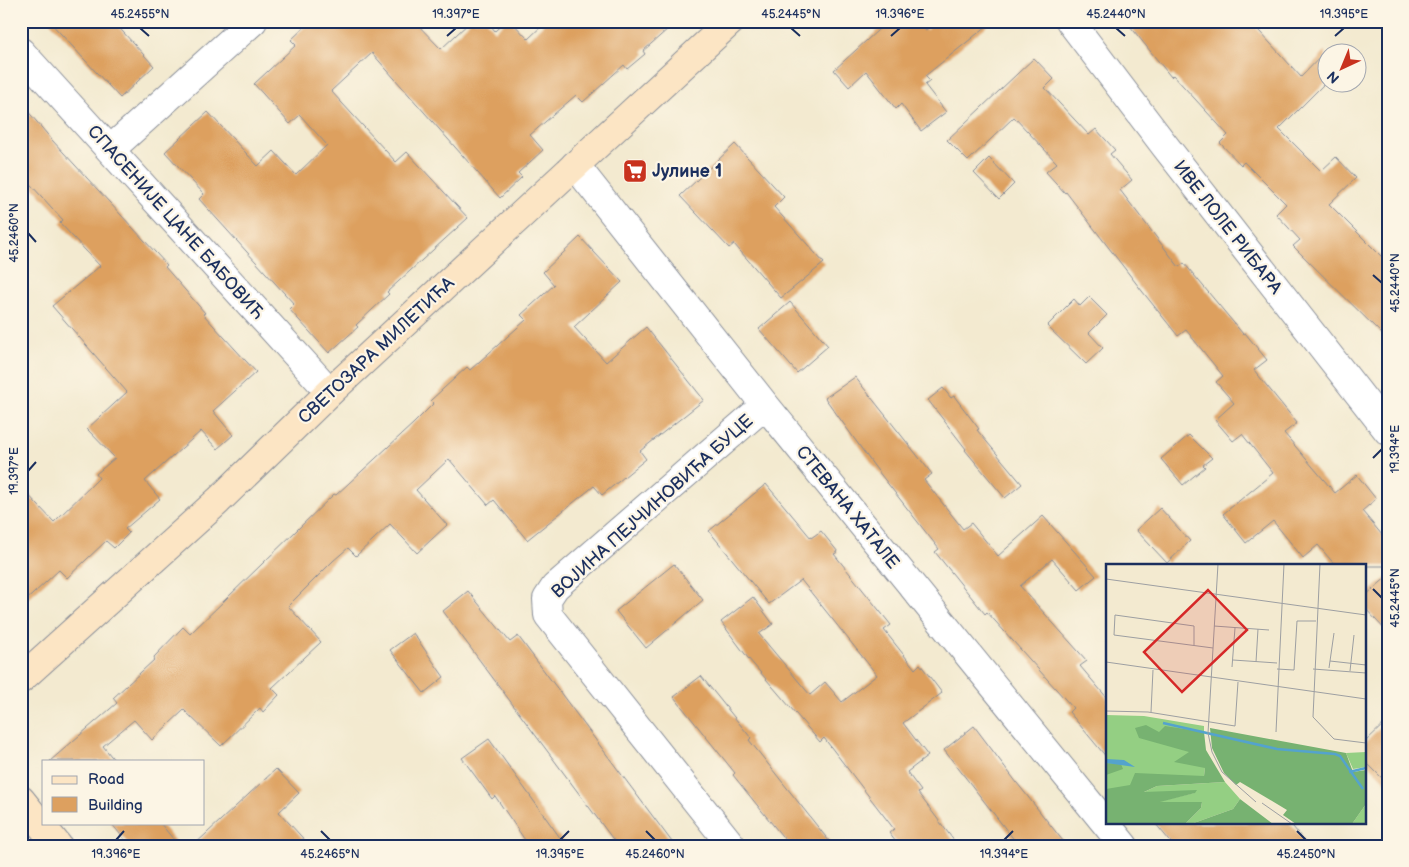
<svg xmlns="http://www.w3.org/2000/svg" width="1409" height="867" viewBox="0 0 1409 867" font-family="'Balsamiq Sans',sans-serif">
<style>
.building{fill:#dda05f}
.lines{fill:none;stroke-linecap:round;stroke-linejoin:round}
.street-casing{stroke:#878c97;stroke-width:30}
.secondary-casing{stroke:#878c97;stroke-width:30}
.street{stroke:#fff;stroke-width:28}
.secondary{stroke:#fce5c4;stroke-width:28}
.ticks{fill:none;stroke:#1b2f5e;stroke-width:2}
.labels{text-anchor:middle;stroke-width:4.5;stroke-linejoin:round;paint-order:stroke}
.poi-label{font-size:18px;font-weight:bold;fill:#1b2f5e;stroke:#fcf5e5;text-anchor:start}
.street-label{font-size:18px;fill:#1b2f5e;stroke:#fcf5e5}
.inset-river{fill:none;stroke:#54a3cd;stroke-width:2.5}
.inset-road{fill:none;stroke:#9d9fa2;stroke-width:1}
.view{fill:#d62828;fill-opacity:0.15;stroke:#d62828;stroke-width:2.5}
.inset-edge{fill:none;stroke:#1b2f5e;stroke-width:2.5}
.neatline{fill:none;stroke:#1b2f5e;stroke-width:2}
.ticks-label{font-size:12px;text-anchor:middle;fill:#1b2f5e}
</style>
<rect width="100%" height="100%" fill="#fcf5e5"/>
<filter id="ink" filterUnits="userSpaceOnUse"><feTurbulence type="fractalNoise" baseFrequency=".02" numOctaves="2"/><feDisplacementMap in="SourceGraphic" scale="10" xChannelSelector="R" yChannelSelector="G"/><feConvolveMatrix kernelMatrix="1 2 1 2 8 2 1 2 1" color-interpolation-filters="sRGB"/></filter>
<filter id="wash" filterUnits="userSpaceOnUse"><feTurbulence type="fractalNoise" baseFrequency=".0096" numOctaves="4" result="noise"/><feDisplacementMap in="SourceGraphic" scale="20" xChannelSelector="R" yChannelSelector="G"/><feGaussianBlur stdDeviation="1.12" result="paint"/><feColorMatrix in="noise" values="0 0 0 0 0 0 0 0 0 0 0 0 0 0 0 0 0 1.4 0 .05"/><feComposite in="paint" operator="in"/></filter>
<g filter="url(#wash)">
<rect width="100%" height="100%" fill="#f3ead0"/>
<g id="blocks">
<path class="building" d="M49 21H113L154 66 120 98Z
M311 21H414L441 49 471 21H487L495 31 506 21H511L528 39 547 21H677L643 51 645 54 627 69 624 65 583 102 576 95 530 135 543 150 518 173 522 177 500 198 372 53 331 91 396 162 407 152 468 218 387 292 389 294 356 325 358 327 329 353 289 309 294 304 199 199 204 194 165 152 208 112 258 166 274 151 296 175 327 145 300 115 290 124 254 84 296 45 291 40Z
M888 21H917L926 30 936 21H993L925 76 930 81 925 85 946 112 921 131 901 104 896 109 866 71 849 87 834 70Z
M1126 21H1250L1301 77 1326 51V82L1279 129 1321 171 1336 157 1356 178 1329 204 1388 263V340L1293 246 1300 240 1276 214 1286 204 1244 162 1241 165 1220 143 1228 135 1173 75 1171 77Z
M1034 58 1054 79 1045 88 1089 135 1096 129 1115 150 1110 154 1132 180 1120 190 1179 267 1184 263 1243 334 1245 333 1267 360 1254 370 1297 423 1284 433 1335 493 1357 475 1376 499 1362 511 1388 542V566H1336L1318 545 1303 558 1273 521 1246 543 1223 514 1273 473 1242 434 1233 441 1215 420 1234 403 1216 382 1223 376 1186 330 1178 336 1142 291 1066 192 1065 193 1046 172 1057 163 1014 117 968 161 947 140Z
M21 103 52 140 167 265 165 267 205 313 203 314 256 372 213 411 233 435 217 449 201 431 145 481 160 499 125 529 129 533 114 548 106 541 67 578 59 570 21 605V487L54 522 99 478 96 474 115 458 87 429 127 392 52 306 100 266 60 223 63 220 21 174Z
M735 144 784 197 774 207 824 263 781 298 734 244 729 248 680 196Z
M989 158 1014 184 999 199 974 173Z
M580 237 622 282 574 327 606 362 646 327 704 400 640 451 646 459 602 495 594 486 527 540 494 500 488 505 449 459 416 490 447 525 417 553 390 524 356 556 348 548 333 561 288 606 321 642 272 688 279 695 263 712 260 708 221 746 184 710 152 740 134 720 103 746 115 761H50L117 703 113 698 155 659 154 657 183 627 190 634 334 494 336 495 414 423 434 403 431 400 467 367 470 370 526 320 521 315 554 285 543 272Z
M1089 297 1107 315 1089 333 1103 348 1086 364 1047 326 1074 299 1080 306Z
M790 302 828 346 797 373 759 329Z
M855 377 932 474 924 480 963 529 971 523 998 556 1043 516 1096 576 1079 590 1052 559 1020 586 1087 661 1080 666 1108 699V759L1069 712 1073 708 987 612 985 614 935 552 939 549 874 466 825 398Z
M943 388 951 398 954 396 979 429 977 430 1022 484 1005 498 965 450 966 449 928 400Z
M1189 435 1212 458 1203 465 1205 467 1183 485 1161 459Z
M766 484 811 538 821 531 838 552 834 554 891 625 884 630 915 669 920 664 942 693 903 723 928 756 907 772 921 791 918 793 958 846H899L889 833 894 829 824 738 820 742 748 658 721 622 753 597 773 624 759 634 810 695 825 682 842 702 877 675 801 580 769 604 709 531Z
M1160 508 1190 541 1167 563 1136 530Z
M674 564 703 600 646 648 616 611Z
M1388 576V633L1365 608V596Z
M468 591 510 642 518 636 675 846H618L443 611Z
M413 633 444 677 424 693 390 650Z
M701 676 751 738 749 740 833 846H790L733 775 735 773 674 697Z
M1388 720V784L1365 761V742Z
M974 726 1017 783 1067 846H1019L944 750Z
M489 739 528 793 566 846H529L495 796 492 799 462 758Z
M276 769 299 793 279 812 310 846H193Z
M111 823H160L179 846H130Z
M1155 823H1290L1308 846H1174Z"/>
</g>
</g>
<g filter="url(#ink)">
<use href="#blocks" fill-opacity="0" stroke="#878c97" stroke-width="1"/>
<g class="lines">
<defs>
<path id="street" d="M1070 21 1165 146 1388 431
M21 52 330 392
M110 150 253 21
M575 165 765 405 1124 846
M732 846 548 615 547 599 555 587 765 405"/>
<path id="secondary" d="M21 679 218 501 330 392 731 21
M21 800 58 846"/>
</defs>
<use href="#street" class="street-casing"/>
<use href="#secondary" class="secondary-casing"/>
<use href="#street" class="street"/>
<use href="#secondary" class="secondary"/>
</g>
</g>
<path class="ticks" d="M140 28 149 36M791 28 800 36M1116 28 1125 36M447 36 456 28M891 36 900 28M1335 36 1344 28M28 233 36 242M1373 275 1382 283M1373 458 1382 449M28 471 36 462M1373 589 1382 598M321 831 330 840M646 831 655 840M1297 831 1306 840M116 840 124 831M560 840 569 831M1004 840 1013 831"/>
<defs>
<symbol id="supermarket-square" viewBox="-11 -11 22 22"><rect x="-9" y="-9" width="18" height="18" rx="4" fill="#c8321e" stroke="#fcf5e5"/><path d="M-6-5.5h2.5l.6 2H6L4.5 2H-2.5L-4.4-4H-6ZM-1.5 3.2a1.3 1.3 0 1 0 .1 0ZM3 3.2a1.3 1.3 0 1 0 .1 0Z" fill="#fff"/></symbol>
</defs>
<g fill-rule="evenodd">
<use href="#supermarket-square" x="621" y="157" width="28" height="28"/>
</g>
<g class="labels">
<g class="poi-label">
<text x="652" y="177">Јулине 1</text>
</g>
<g class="street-label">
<text transform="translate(176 222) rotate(48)" y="6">СПАСЕНИЈЕ ЦАНЕ БАБОВИЋ</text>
<text transform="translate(1228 227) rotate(52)" y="6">ИВЕ ЛОЛЕ РИБАРА</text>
<text transform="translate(376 350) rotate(-43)" y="6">СВЕТОЗАРА МИЛЕТИЋА</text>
<text transform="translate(652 506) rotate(-42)" y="6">ВОЈИНА ПЕЈЧИНОВИЋА БУЦЕ</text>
<text transform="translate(848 507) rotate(51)" y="6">СТЕВАНА ХАТАЛЕ</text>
</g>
</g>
<g transform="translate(1106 564)">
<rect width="260" height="260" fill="#f3ead0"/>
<path d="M0 151 38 152 98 162V168L85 166 99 204 98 212 45 222 0 241ZM260 188V203L247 205 240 189ZM119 218 134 235 127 245 85 260H79L95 244 96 238H51L88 229H36L51 222ZM260 240V260H246Z" fill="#94cf83"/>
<path d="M40 161 53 168 59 162 98 168 100 186 119 218 51 222 38 228 91 226 89 229 54 238H96L95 244 79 260H0V225L24 221 29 209 98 212 99 204 68 198 83 188 33 174 29 164ZM104 164 240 189 247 208 260 206V240L246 260H190L177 251 181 246 134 218 130 221 118 209 106 184ZM0 199 15 200 17 205 0 211ZM134 235 167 260H85L127 245Z" fill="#77b271"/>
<path d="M0 195 18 196 29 203 0 199Z" fill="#54a3cd"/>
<path class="inset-river" d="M57 159 171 185 229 190 234 192 257 225M243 208 260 204"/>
<path class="inset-road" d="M112 0 102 169 106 188 116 208 150 238M214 0 207 153 228 175 260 179M0 15 260 51M108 62 163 66M88 81V62L9 51 8 71 107 84M127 96 171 99M224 97 260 101M0 98 260 135M150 98 152 65M126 103 129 64M223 104 228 69M171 105 188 106 191 57H210M207 105 260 109M244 107 248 71M0 147 42 148 129 162 132 118M45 148 47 106M170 168 178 0M156 239 186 260"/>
<path class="view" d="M102 26 141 66 76 128 38 88Z"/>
<rect width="260" height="260" class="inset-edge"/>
</g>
<rect width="1409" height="867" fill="none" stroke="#fcf5e5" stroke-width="55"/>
<rect x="42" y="760" width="162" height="65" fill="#fcf5e5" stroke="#a2a6af"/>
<rect x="52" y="776" width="25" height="8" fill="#fce5c4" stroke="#a2a6af"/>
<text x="88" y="784" font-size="15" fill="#1b2f5e">Road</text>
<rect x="52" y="797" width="25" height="15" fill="#dda05f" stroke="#a2a6af"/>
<text x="88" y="810" font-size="15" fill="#1b2f5e">Building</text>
<g transform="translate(1342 68) rotate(224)"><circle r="24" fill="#fcf5e5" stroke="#a2a6af"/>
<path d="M0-4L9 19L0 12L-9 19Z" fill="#c8321e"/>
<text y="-8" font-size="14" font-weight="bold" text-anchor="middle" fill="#1b2f5e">N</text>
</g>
<rect x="28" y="28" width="1354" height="812" class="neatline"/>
<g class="ticks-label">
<text x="140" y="18">45.2455°N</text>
<text x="456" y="18">19.397°E</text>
<text x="791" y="18">45.2445°N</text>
<text x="900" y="18">19.396°E</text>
<text x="1116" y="18">45.2440°N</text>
<text x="1344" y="18">19.395°E</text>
<text transform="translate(14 233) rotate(-90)" y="4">45.2460°N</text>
<text transform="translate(1395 283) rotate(-90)" y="4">45.2440°N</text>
<text transform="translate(1395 449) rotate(-90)" y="4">19.394°E</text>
<text transform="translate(14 471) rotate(-90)" y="4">19.397°E</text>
<text transform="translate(1395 598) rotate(-90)" y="4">45.2445°N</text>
<text x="116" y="858">19.396°E</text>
<text x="330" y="858">45.2465°N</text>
<text x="560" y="858">19.395°E</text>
<text x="655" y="858">45.2460°N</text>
<text x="1004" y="858">19.394°E</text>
<text x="1306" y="858">45.2450°N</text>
</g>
</svg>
